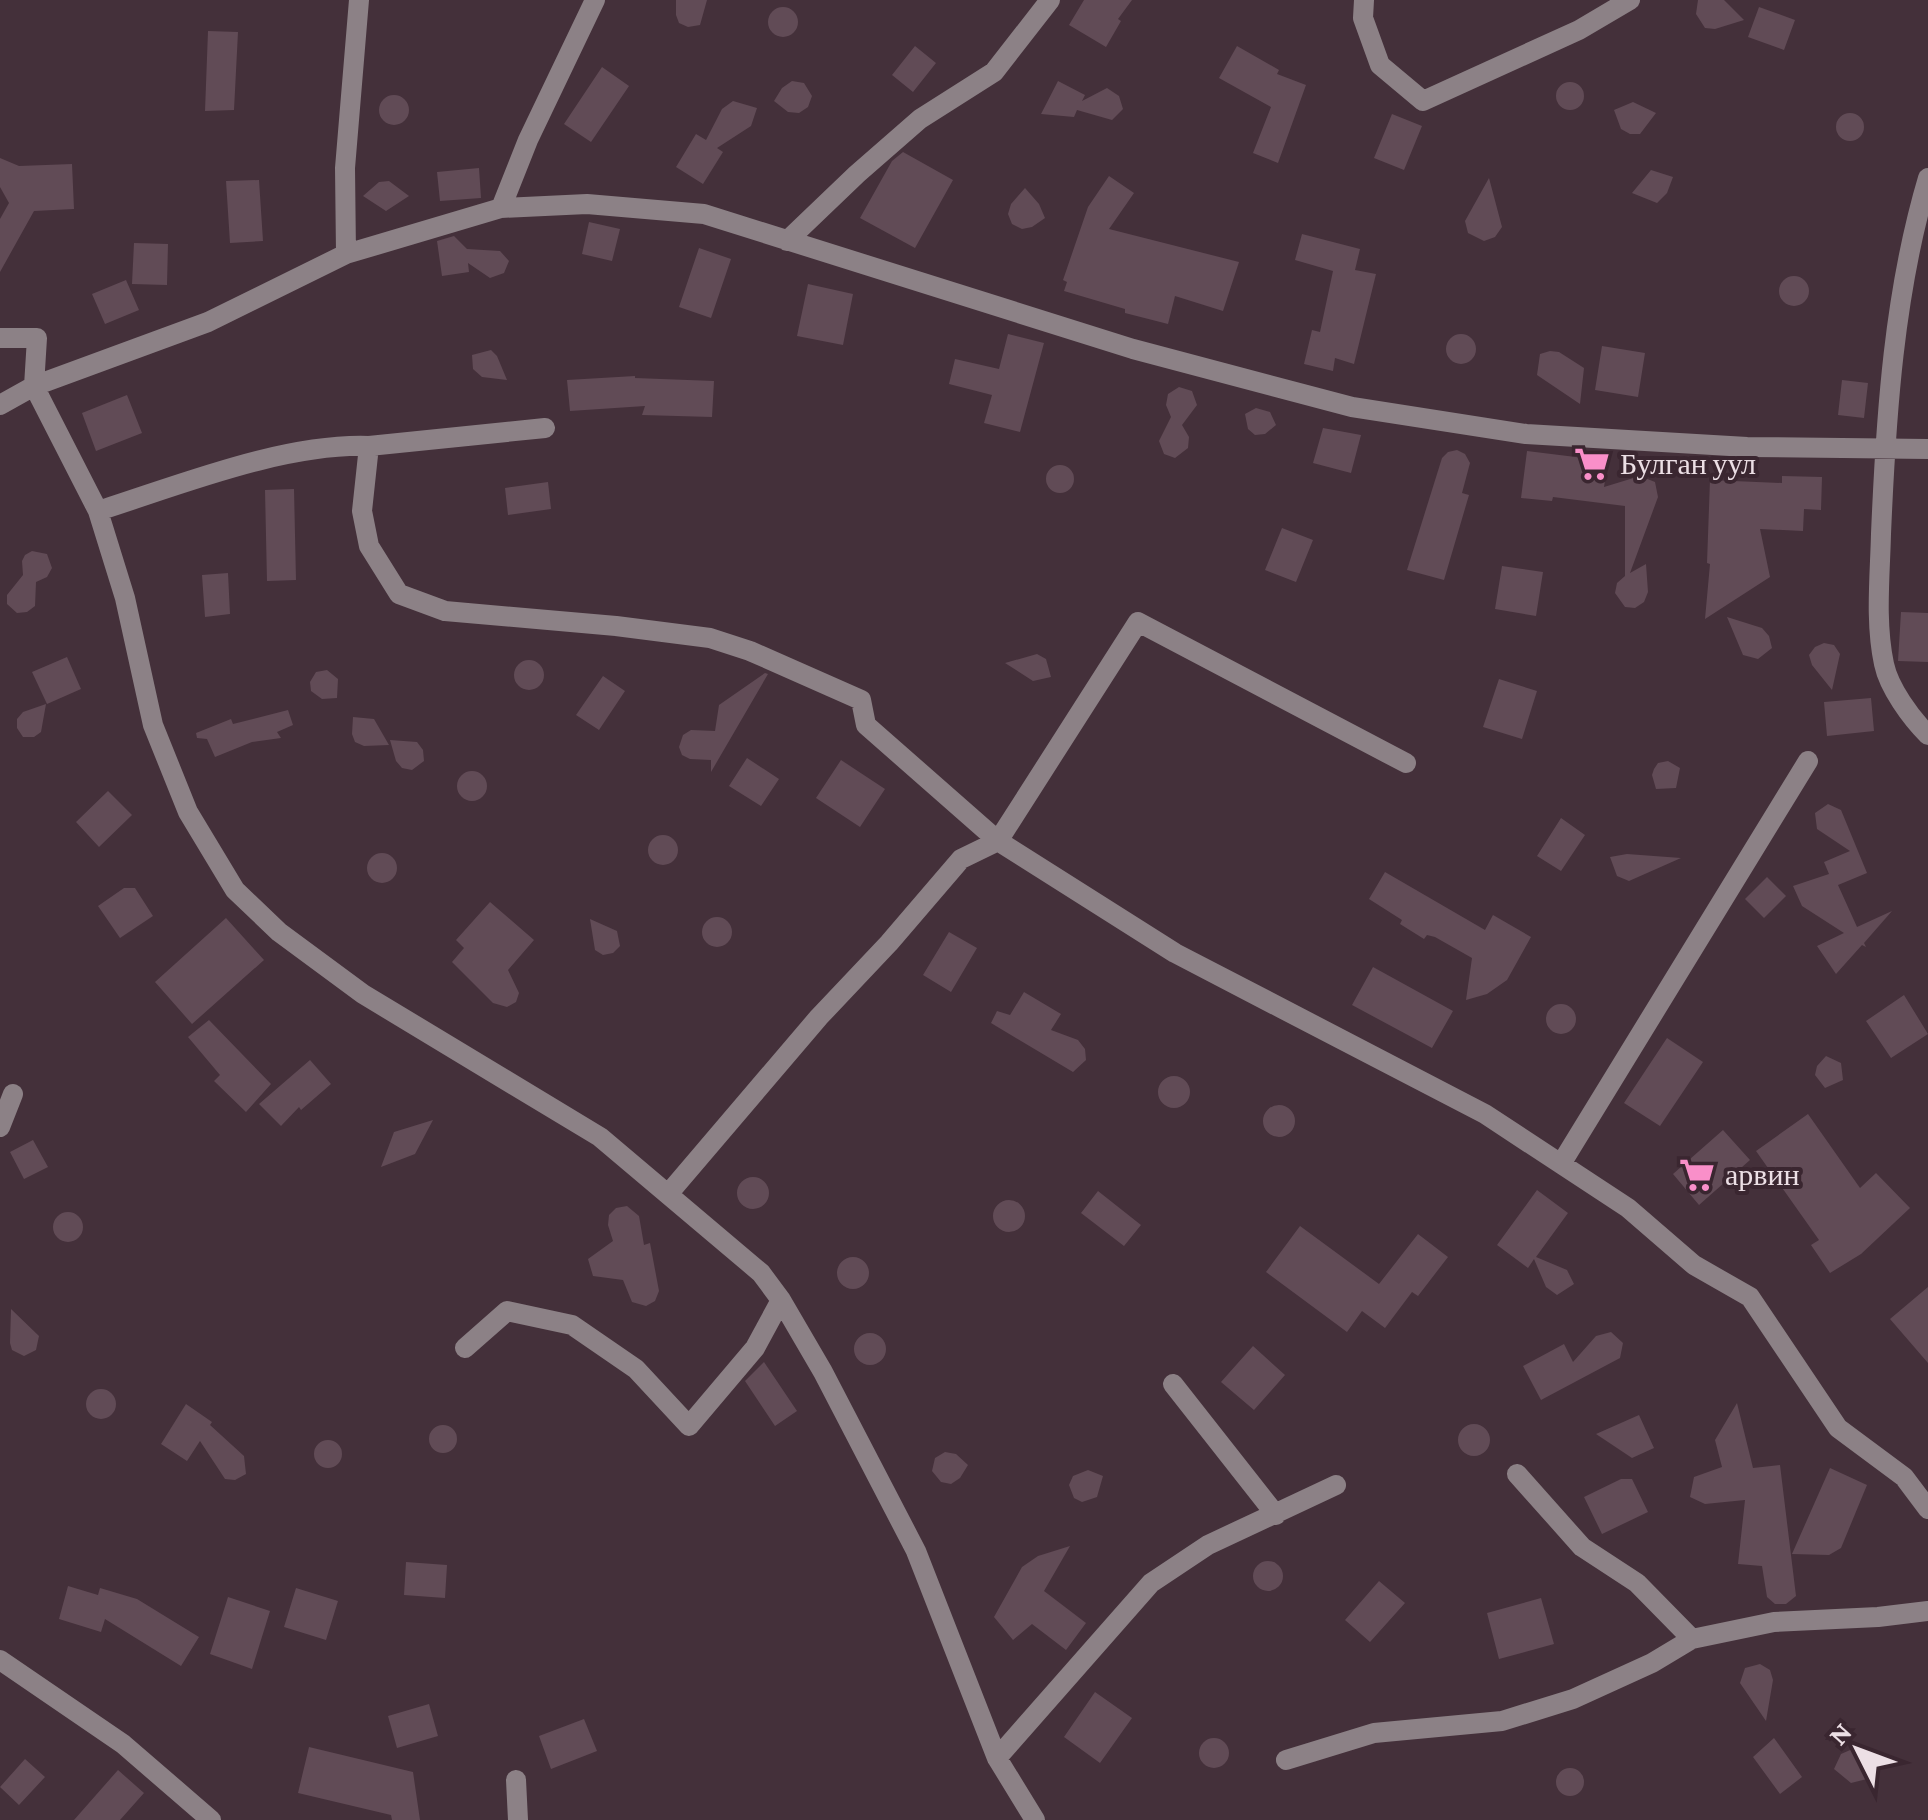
<svg xmlns="http://www.w3.org/2000/svg" width="1928" height="1820" viewBox="0 0 1928 1820" font-family="'Crimson Pro',serif">
<style>
.building{fill:#614b56}
.lines{fill:none;stroke-linecap:round;stroke-linejoin:round}
.street{stroke:#8c8186;stroke-width:20}
.labels{text-anchor:middle;stroke-width:8;stroke-linejoin:round;paint-order:stroke}
.poi-label{font-size:30px;fill:#ecdfe5;stroke:#3a2630;text-anchor:start}
</style>
<rect width="100%" height="100%" fill="#44303a"/>
<path class="building" d="M676 0H707L700 25 688 27 679 23 676 15Z
M1084 0H1132L1118 19 1121 21 1106 47 1069 25Z
M1698 0H1724L1744 20 1715 29 1705 28 1696 14Z
M1759 7 1795 20 1784 50 1748 37Z
M768 22a15 15 0 1 1 30 0a15 15 0 1 1-30 0Z
M208 31 238 32 234 110 205 111Z
M915 46 936 63 913 92 892 75Z
M1237 46 1279 70 1277 74 1306 85 1278 163 1253 153 1271 107 1219 78Z
M602 67 629 86 591 142 564 124Z
M792 81 804 83 812 96 808 107 799 113 788 112 774 101 782 88Z
M1058 81 1085 95 1082 101 1107 88 1119 96 1123 109 1112 120 1077 110 1074 117 1041 114Z
M1556 96a14 14 0 1 1 28 0a14 14 0 1 1-28 0Z
M379 110a15 15 0 1 1 30 0a15 15 0 1 1-30 0Z
M733 101 757 108 751 126 717 148 723 152 703 184 676 167 696 134 706 140 722 109Z
M1633 102 1656 113 1640 134H1630L1621 129 1614 110Z
M1836 127a14 14 0 1 1 28 0a14 14 0 1 1-28 0Z
M1392 114 1422 126 1404 170 1374 158Z
M903 152 953 180 915 248 860 218 892 161Z
M0 158 19 166 72 164 74 209 34 211 0 272V219L9 203 0 187Z
M479 168 481 198 440 201 437 172Z
M1651 170 1673 177 1667 193 1657 203 1632 193Z
M1109 176 1134 193 1109 229 1239 262 1223 311 1175 296 1168 324 1125 313V309L1064 291 1067 282 1063 280 1088 207Z
M1489 178 1502 227 1495 237 1484 241 1468 233 1465 221Z
M259 180 263 241 230 243 226 181Z
M389 181 409 196 386 211 363 196 379 182Z
M1025 188 1039 204 1045 218 1032 227 1022 229 1012 224 1008 214 1011 204Z
M589 222 620 229 612 261 582 254Z
M1302 234 1360 249 1355 270 1376 274 1354 364 1335 358 1333 371 1304 364 1312 330 1320 332 1333 271 1295 260Z
M454 236 467 249 500 251 509 261 504 273 490 278 468 263 469 272 442 276 437 241Z
M134 243 168 244 167 285 132 284Z
M699 248 731 259 711 318 679 307Z
M1779 291a15 15 0 1 1 30 0a15 15 0 1 1-30 0Z
M126 280 139 310 105 324 92 294Z
M808 284 853 294 843 345 797 336Z
M1008 334 1044 343 1020 432 984 423 992 395 949 384 955 359 999 369Z
M1446 349a15 15 0 1 1 30 0a15 15 0 1 1-30 0Z
M1602 346 1645 353 1638 397 1595 390Z
M491 350 497 356 507 380 482 377 473 369 472 355Z
M1550 351 1559 352 1584 368 1580 404 1537 375 1540 354Z
M635 376V378L714 381 712 417 642 415 645 406 570 411 567 380Z
M1842 380 1868 383 1864 418 1838 415Z
M1179 387 1192 391 1197 405 1182 425 1189 437 1188 448 1175 458 1164 454 1159 441 1171 417 1166 405 1168 394Z
M127 395 142 433 96 451 82 413Z
M1256 408 1270 412 1276 425 1265 434 1255 435 1248 429 1245 414Z
M1323 428 1361 435 1351 473 1313 463Z
M1457 450 1465 454 1470 463 1462 493 1469 495 1444 580 1407 570 1442 458 1448 452Z
M1527 451 1608 461 1604 487 1640 476 1655 482 1658 497 1630 573 1646 564 1648 592 1644 602 1635 608 1625 607 1615 593 1617 583 1625 576V506L1553 497 1552 501 1521 498Z
M1046 479a14 14 0 1 1 28 0a14 14 0 1 1-28 0Z
M1782 476 1822 477 1821 510 1804 509 1803 531 1760 529 1770 577 1705 619 1710 564 1707 563 1710 480 1782 483Z
M548 482 551 509 508 515 505 488Z
M294 489 296 580 267 581 265 490Z
M1282 528 1313 540 1296 582 1265 570Z
M32 551 47 554 52 568 47 577 36 582 35 606 27 612 17 613 7 604V595L23 575 22 561 25 555Z
M1502 566 1543 572 1536 616 1495 609Z
M228 573 230 614 205 617 202 575Z
M1901 612 1928 613V662L1898 661Z
M1727 617 1762 628 1769 636 1772 648 1758 659 1743 655Z
M1824 643 1834 645 1840 654 1832 690 1812 665 1809 655 1815 647Z
M1037 654 1046 659 1051 677 1033 681 1005 663Z
M67 657 81 689 47 704 32 672Z
M514 675a15 15 0 1 1 30 0a15 15 0 1 1-30 0Z
M327 670 338 679 337 698 322 699 311 691 310 682 316 672Z
M765 673 768 674 711 772V760L690 759 682 755 679 747 683 735 691 730 715 731 719 705Z
M603 676 625 691 599 730 576 715Z
M1499 679 1537 691 1522 739 1483 727Z
M1871 698 1874 731 1827 736 1824 702Z
M46 704 41 732 34 737H23L17 728V719L23 712Z
M288 710 293 725 277 732 281 738 252 742 215 757 207 739 197 738 196 733 231 719 233 724Z
M353 717 374 719 389 745 364 746 355 742 352 734Z
M390 740 417 742 423 750 424 761 412 770 402 768 396 761Z
M747 758 779 779 761 806 729 786Z
M841 760 885 789 860 827 816 798Z
M1668 761 1680 768 1676 788 1656 789 1652 775 1654 769 1658 763Z
M457 786a15 15 0 1 1 30 0a15 15 0 1 1-30 0Z
M108 791 132 815 99 847 76 822Z
M1828 804 1841 810 1867 873 1838 885 1857 927 1892 911 1864 943 1866 947 1862 945 1836 974 1817 946 1844 933 1802 906 1793 886 1829 874 1824 862 1850 851 1817 829 1815 813Z
M1561 818 1585 835 1561 871 1537 856Z
M648 850a15 15 0 1 1 30 0a15 15 0 1 1-30 0Z
M367 868a15 15 0 1 1 30 0a15 15 0 1 1-30 0Z
M1627 854 1681 858 1629 881 1617 876 1610 857Z
M1385 872 1485 930 1493 915 1531 937 1507 980 1487 994 1466 1000 1472 958 1435 937 1427 935 1424 939 1400 924 1402 920 1369 899Z
M1767 877 1786 896 1764 918 1745 899Z
M124 888H135L153 916 120 938 98 906Z
M490 902 534 940 508 970 519 993 516 1002 507 1007 493 1003 452 962 464 948 456 940Z
M702 932a15 15 0 1 1 30 0a15 15 0 1 1-30 0Z
M226 918 264 960 192 1024 155 982Z
M590 919 617 931 620 946 613 953 603 955 595 950Z
M949 932 977 948 951 992 923 975Z
M1373 967 1453 1011 1432 1048 1352 1005Z
M1024 992 1061 1014 1051 1030 1078 1040 1085 1049 1086 1060 1073 1072 991 1023 997 1011 1010 1015Z
M1904 995 1928 1034 1891 1058 1866 1021Z
M1546 1019a15 15 0 1 1 30 0a15 15 0 1 1-30 0Z
M209 1020 271 1084 246 1112 214 1081 220 1075 188 1037Z
M1667 1038 1703 1062 1660 1126 1624 1103Z
M1826 1056 1841 1063 1843 1080 1825 1088 1815 1075 1817 1066Z
M310 1060 331 1084 301 1110 299 1107 281 1126 259 1104Z
M1158 1092a16 16 0 1 1 32 0a16 16 0 1 1-32 0Z
M1263 1121a16 16 0 1 1 32 0a16 16 0 1 1-32 0Z
M1808 1114 1860 1188 1876 1173 1910 1208 1861 1254 1830 1273 1811 1245 1819 1240 1756 1151Z
M433 1120 415 1154 381 1167 394 1132Z
M1723 1130 1750 1160 1699 1205 1673 1174Z
M33 1140 48 1167 24 1179 10 1152Z
M737 1193a16 16 0 1 1 32 0a16 16 0 1 1-32 0Z
M1537 1190 1568 1213 1536 1257 1567 1270 1574 1284 1557 1295 1546 1287 1534 1259 1528 1268 1497 1245Z
M1098 1191 1141 1225 1124 1246 1081 1213Z
M993 1216a16 16 0 1 1 32 0a16 16 0 1 1-32 0Z
M627 1206 639 1216 644 1245 650 1243 659 1291 655 1301 646 1306 632 1302 623 1280 593 1276 588 1259 613 1241 608 1225 609 1215 616 1208Z
M53 1227a15 15 0 1 1 30 0a15 15 0 1 1-30 0Z
M1300 1226 1379 1284 1418 1234 1448 1257 1418 1296 1412 1292 1385 1328 1362 1311 1347 1332 1266 1272Z
M837 1273a16 16 0 1 1 32 0a16 16 0 1 1-32 0Z
M1928 1287V1363L1890 1319Z
M11 1309 39 1336 36 1350 24 1356 12 1350 10 1343Z
M1611 1332 1623 1343 1620 1358 1541 1400 1523 1366 1564 1344 1573 1362 1596 1336Z
M854 1349a16 16 0 1 1 32 0a16 16 0 1 1-32 0Z
M1253 1346 1285 1375 1254 1410 1221 1382Z
M764 1362 797 1411 775 1426 745 1381Z
M86 1404a15 15 0 1 1 30 0a15 15 0 1 1-30 0Z
M1737 1403 1753 1468 1780 1465 1796 1596 1786 1604H1775L1767 1597 1762 1566 1738 1564 1745 1500 1705 1504 1690 1497 1694 1477 1722 1467 1715 1440Z
M186 1404 212 1422 210 1425 244 1456 246 1474 235 1480 225 1479 200 1441 187 1461 161 1444Z
M1639 1415 1654 1448 1632 1458 1596 1434Z
M1458 1440a16 16 0 1 1 32 0a16 16 0 1 1-32 0Z
M429 1439a14 14 0 1 1 28 0a14 14 0 1 1-28 0Z
M314 1454a14 14 0 1 1 28 0a14 14 0 1 1-28 0Z
M945 1452 956 1454 968 1465 960 1478 951 1484 941 1482 932 1471 935 1458Z
M1830 1468 1867 1485 1841 1548 1829 1555 1792 1554Z
M1088 1470 1103 1476 1097 1497 1082 1502 1074 1498 1069 1485 1073 1476Z
M1621 1479H1632L1648 1512 1602 1534 1584 1497Z
M1070 1546 1044 1591 1086 1623 1066 1650 1032 1624 1013 1640 994 1617 1022 1567 1038 1556Z
M1253 1576a15 15 0 1 1 30 0a15 15 0 1 1-30 0Z
M406 1562 447 1565 445 1598 404 1595Z
M1379 1581 1405 1603 1370 1642 1345 1620Z
M68 1586 98 1595 100 1588 137 1599 199 1637 181 1666 105 1619 101 1632 59 1619Z
M296 1588 338 1601 326 1640 284 1627Z
M228 1597 270 1611 252 1669 210 1654Z
M1541 1598 1554 1644 1499 1659 1487 1613Z
M1760 1664 1770 1670 1773 1680 1766 1721 1740 1683 1745 1668Z
M1095 1692 1132 1718 1100 1763 1064 1737Z
M429 1704 438 1736 397 1748 388 1716Z
M584 1719 597 1751 551 1769 539 1736Z
M1774 1738 1802 1777 1780 1794 1753 1757Z
M1199 1753a15 15 0 1 1 30 0a15 15 0 1 1-30 0Z
M309 1747 413 1772 420 1820H392L391 1815 298 1793Z
M1857 1747 1868 1752 1873 1768 1867 1779 1851 1783 1834 1769 1841 1754Z
M25 1759 45 1777 19 1805 0 1787Z
M1556 1782a14 14 0 1 1 28 0a14 14 0 1 1-28 0Z
M118 1770 144 1793 120 1820H74Z"/>
<g class="lines">
<path class="street" d="M1364 0 1363 18 1380 65 1423 101 1579 30 1630 0
M1928 178C1894 292 1886 415 1881 534 1880 576 1875 622 1884 664 1889 688 1911 718 1928 735
M501 208 528 140 595 0
M787 241 857 174 920 119 994 72 1050 0
M346 254 345 168 359 0
M0 338H37L34 386 98 511 125 598 153 725 188 812 235 890 279 932 363 994 600 1137 761 1273 781 1300 823 1372 916 1551 997 1758 1035 1820
M0 405 34 386 208 322 346 254 501 208 587 204 704 214 1133 349 1352 407 1526 434 1747 447 1928 449
M369 446 545 428
M98 511C180 485 284 443 369 446L362 511 369 546 399 594 445 611 616 626 710 638 750 651 861 700 866 725 998 841 961 859 889 943 819 1017 669 1193
M1406 763 1138 622 998 841 1175 953 1485 1114 1628 1208 1694 1265 1750 1297 1838 1428 1904 1477 1928 1509
M0 1127 13 1094
M1561 1164 1808 761
M465 1348 507 1311 572 1325 636 1369 689 1426 755 1348 781 1300
M1173 1384 1276 1515
M1517 1474 1582 1547 1637 1583 1692 1639
M0 1660 123 1744 211 1820
M997 1758 1151 1583 1208 1545 1336 1485
M1286 1760 1374 1733 1502 1721 1573 1699 1652 1663 1692 1639 1774 1622 1878 1617 1928 1611
M516 1780 518 1820"/>
</g>
<defs>
<symbol id="supermarket-bare" viewBox="-9 -9 18 18"><path d="M-6-5.5h2.5l.6 2H6L4.5 2H-2.5L-4.4-4H-6ZM-1.5 3.2a1.3 1.3 0 1 0 .1 0ZM3 3.2a1.3 1.3 0 1 0 .1 0Z" fill="#f98fc9" stroke="#3a2630" stroke-width="2.5" paint-order="stroke"/></symbol>
</defs>
<g fill-rule="evenodd">
<use href="#supermarket-bare" x="1567" y="439" width="50" height="50"/>
<use href="#supermarket-bare" x="1672" y="1150" width="50" height="50"/>
</g>
<g class="labels">
<g class="poi-label">
<text x="1620" y="474">Булган уул</text>
<text x="1725" y="1185">арвин</text>
</g>
</g>
<g transform="translate(1858 1750) rotate(312)" stroke="#3a2630" stroke-width="8" paint-order="stroke">
<path d="M0-8L18 38L0 25L-18 38Z" fill="#ecdfe5"/>
<text y="-15" font-size="28" font-weight="bold" text-anchor="middle" fill="#ecdfe5">N</text>
</g>
</svg>
